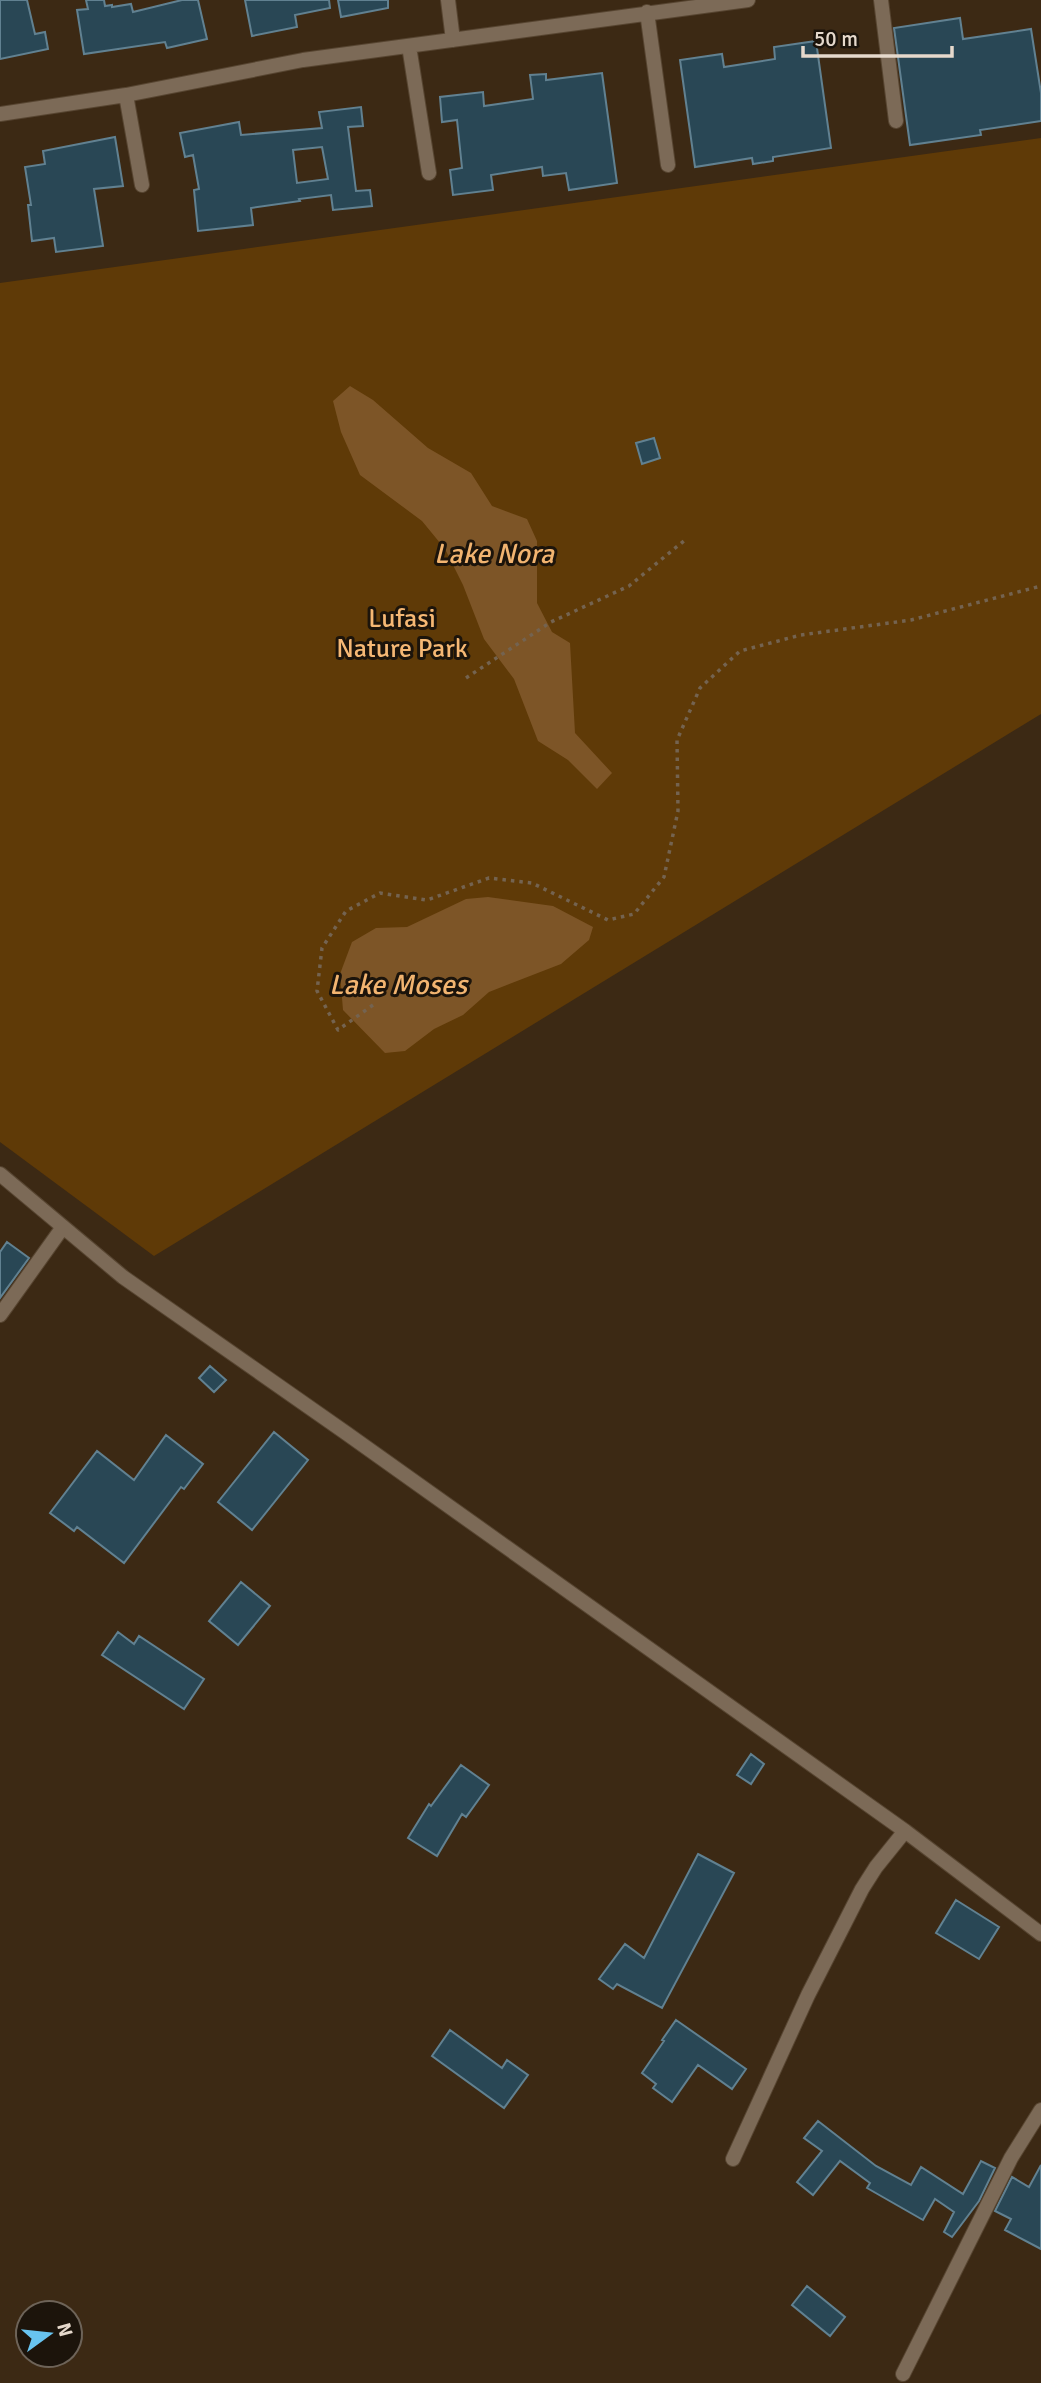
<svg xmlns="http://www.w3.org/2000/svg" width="1041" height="2383" viewBox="0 0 1041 2383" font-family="Signika,sans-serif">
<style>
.green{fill:#5f3a07}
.water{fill:#7d5527}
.building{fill:#294755;stroke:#618191;stroke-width:2;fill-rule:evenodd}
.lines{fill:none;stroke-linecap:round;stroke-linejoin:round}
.minor-casing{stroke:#574531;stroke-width:16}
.path{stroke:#746350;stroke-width:3.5;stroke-dasharray:3.5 5;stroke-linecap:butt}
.minor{stroke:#7c6a57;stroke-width:14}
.labels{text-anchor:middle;stroke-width:6;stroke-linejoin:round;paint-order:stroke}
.park-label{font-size:26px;fill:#f6b874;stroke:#1c140b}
.water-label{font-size:28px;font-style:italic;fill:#f2b470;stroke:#1c140b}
</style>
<rect width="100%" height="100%" fill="#3c2914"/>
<path class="green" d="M1041 138V714L154 1256 0 1142V283Z"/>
<path class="water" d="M350 386 373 400 428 448 471 473 492 506 527 519 537 541V603L552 632 570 643 575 733 612 773 597 789 568 760 538 741 514 679 484 639 463 585 445 549 422 521 360 475 341 432 333 401Z
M488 897 553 906 593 927 589 940 561 964 489 992 463 1015 434 1029 405 1051 385 1053 343 1010 340 974 352 942 376 928 407 927 466 899Z"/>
<path class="building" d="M0 0H27L35 34 45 32 48 49 0 59Z
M86 0H104L105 6 112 5V7L131 4 133 12 182 0H198L207 39 167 48 165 42 84 54 77 10 88 9Z
M245 0H329L330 8 295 15 297 27 252 36Z
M338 0H388V8L341 17Z
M960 18 963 39 1031 29 1041 93V121L980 130 981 135 910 145 894 28Z
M816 41 831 148 773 157V161L753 164 752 158 695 167 680 60 722 54 724 67 775 59 774 47Z
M602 73 617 183 569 190 566 173 543 176 542 167 491 175 493 190 453 195 450 170 462 168 457 120 442 122 440 97 483 92 484 106 533 99 530 75 546 74V80Z
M361 107 363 126 348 127 356 191 370 190 372 206 333 210 331 195 299 199 300 201 251 208 253 225 198 231 194 190 199 189 193 155 185 157 180 133 239 122 241 135 322 128 319 112ZM322 147 328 179 297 183 293 150Z
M115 137 123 186 94 189 103 246 56 252 54 238 32 241 28 205H31L25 167 45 164 43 151Z
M654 438 660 458 642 464 636 443Z
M7 1242 29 1258 0 1298V1252Z
M210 1366 226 1380 214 1392 199 1378Z
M274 1432 308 1460 252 1530 218 1502Z
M166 1435 203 1464 184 1489 181 1487 124 1563 77 1527 74 1531 50 1513 97 1451 134 1480Z
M241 1582 270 1606 238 1645 209 1621Z
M118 1632 134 1644 139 1636 204 1679 184 1709 102 1655Z
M751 1754 764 1764 751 1784 737 1775Z
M461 1765 489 1785 466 1817 462 1814 437 1856 408 1838 429 1804 431 1806Z
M698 1854 734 1873 662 2008 617 1984 613 1989 599 1979 625 1944 644 1958Z
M956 1900 999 1927 979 1959 936 1933Z
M676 2020 746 2069 732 2089 698 2065 672 2102 653 2088 656 2084 642 2073 664 2041 662 2040Z
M450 2030 502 2068 507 2060 528 2075 504 2108 432 2056Z
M818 2121 876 2166 911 2185 921 2167 963 2194 981 2161 995 2168 979 2201 952 2237 944 2232 954 2212 935 2199 923 2220 867 2188 870 2183 840 2161 813 2195 797 2182 822 2151 804 2138Z
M1041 2165V2249L1005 2230 1011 2219 995 2211 1012 2177 1029 2187Z
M807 2286 845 2317 830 2336 792 2305Z"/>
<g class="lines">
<defs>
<path id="minor" d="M448 0 453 40
M881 0 896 121
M647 12 668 165
M409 46 429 173
M126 95 142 185
M0 114 126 95 303 60 748 0
M0 1174 123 1277 346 1433 905 1831 1041 1934
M0 1315 63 1227
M733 2159 808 1995 862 1889 876 1867 905 1831
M903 2374 1011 2158 1041 2110"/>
</defs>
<use href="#minor" class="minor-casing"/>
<path class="path" d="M466 678 551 622 629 586 685 540
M373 1005 338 1030 317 991 322 948 346 911 380 893 427 900 489 878 532 883 608 920 634 914 664 877 678 811 677 740 700 688 740 651 801 635 911 620 1041 586"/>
<use href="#minor" class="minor"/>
</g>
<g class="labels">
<g class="park-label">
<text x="402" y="627">Lufasi<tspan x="402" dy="30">Nature Park</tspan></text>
</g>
<g class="water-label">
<text x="494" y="563">Lake Nora</text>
<text x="398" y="994">Lake Moses</text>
</g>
</g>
<g transform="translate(49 2334) rotate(75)"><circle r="33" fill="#1c140b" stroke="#6d6358" stroke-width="2"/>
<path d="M0-5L12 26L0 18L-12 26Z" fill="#68c4f0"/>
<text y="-10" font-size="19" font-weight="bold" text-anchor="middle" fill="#e6d9cc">N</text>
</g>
<path d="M803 46v10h149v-10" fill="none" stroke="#e6d9cc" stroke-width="3.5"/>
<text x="814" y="46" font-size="21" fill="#e6d9cc" stroke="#1c140b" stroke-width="5" paint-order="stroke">50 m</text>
</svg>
